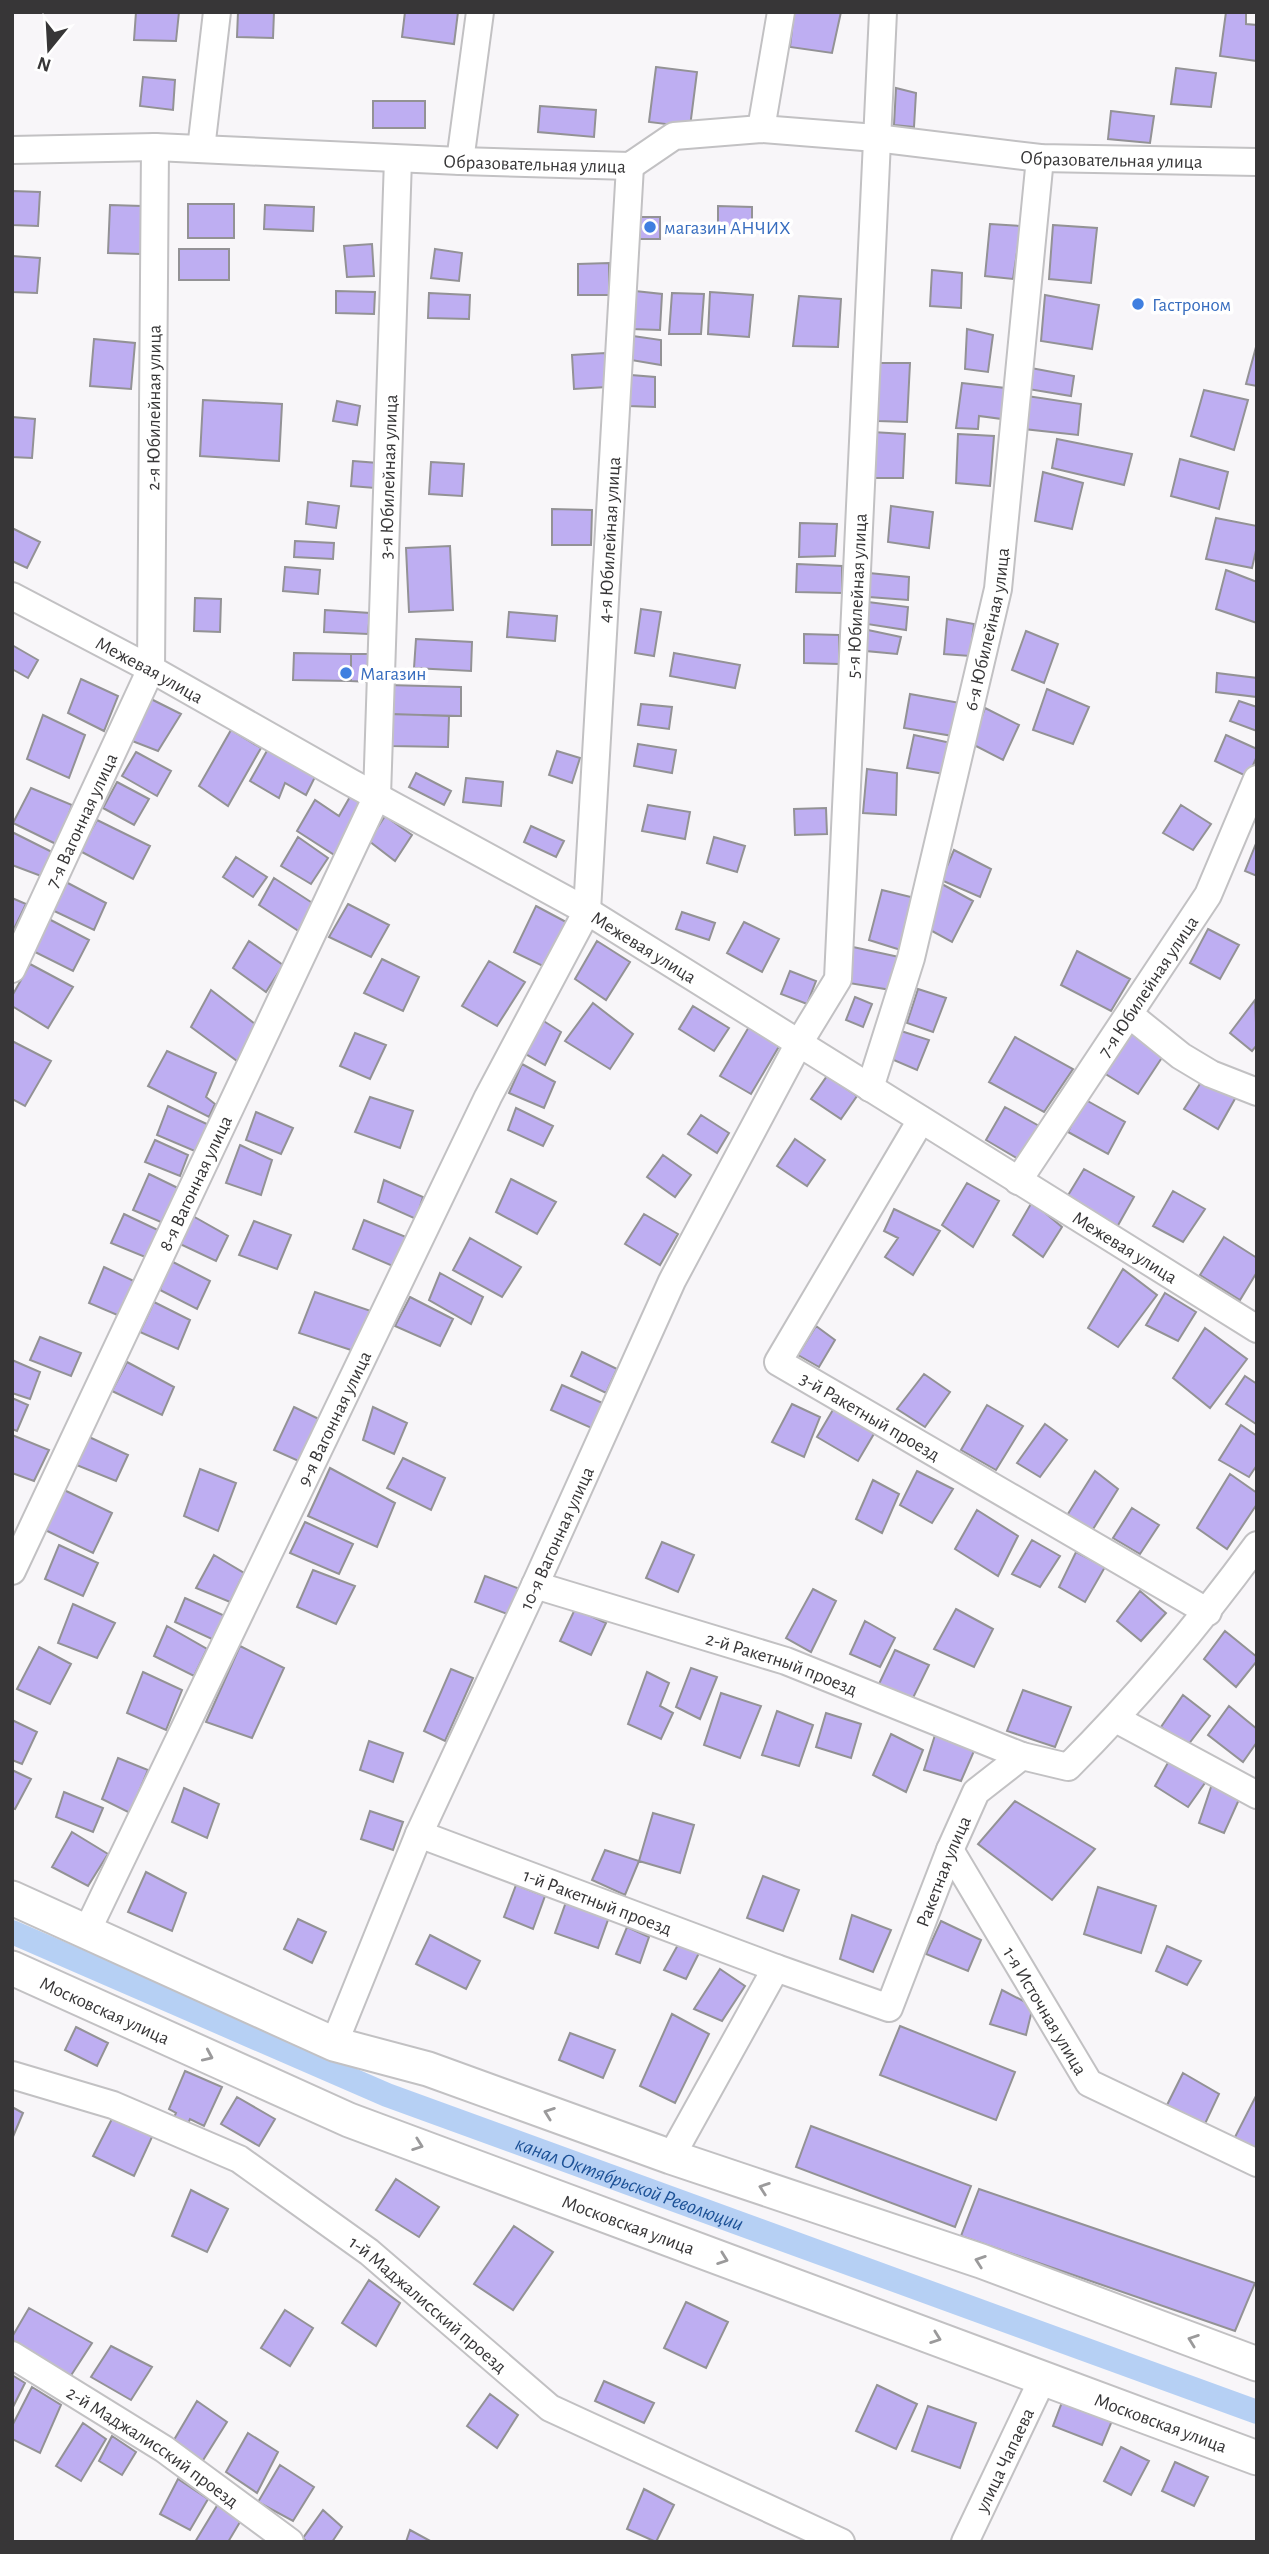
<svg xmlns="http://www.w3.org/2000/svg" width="1269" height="2554" viewBox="0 0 1269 2554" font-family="'Alegreya Sans',sans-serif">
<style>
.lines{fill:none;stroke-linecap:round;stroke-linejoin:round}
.canal{stroke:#b6d0f4;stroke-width:24}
.building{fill:#beaef2;stroke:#939295;stroke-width:2}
.minor-casing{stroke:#c2c1c3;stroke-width:30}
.major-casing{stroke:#c2c1c3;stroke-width:37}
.minor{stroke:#fff;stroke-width:26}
.major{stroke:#fff;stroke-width:33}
.oneway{stroke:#9b9a9b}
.shop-dot{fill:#3f7fe0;stroke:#fff;stroke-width:2.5}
.labels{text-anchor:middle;stroke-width:7;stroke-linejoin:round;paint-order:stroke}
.street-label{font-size:19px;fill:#373637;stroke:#fff}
.shop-label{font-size:19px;fill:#366cbe;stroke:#fff;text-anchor:start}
.water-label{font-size:21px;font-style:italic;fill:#1c5196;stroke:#fff}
</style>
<rect width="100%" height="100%" fill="#f8f6f9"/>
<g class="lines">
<path class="canal" id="s1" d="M12 1932 387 2095 1257 2412"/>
</g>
<path class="building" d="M136 12H179L176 41 134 40Z
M238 12H274L273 38 237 37Z
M405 12H458L454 44 402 37Z
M794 12H841L832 53 790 47Z
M1226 12H1246V24L1257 25V61L1220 56Z
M656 67 697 72 690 127 649 122Z
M1176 68 1216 73 1211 107 1171 104Z
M143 77 175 80 173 110 140 106Z
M896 88 916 93 914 127 894 125Z
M373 101H425V128H373Z
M540 106 596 110 594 137 538 132Z
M1111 111 1154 116 1150 143 1108 139Z
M12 191 40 192 38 226 12 225Z
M188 204H234V238H188Z
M110 205 142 206 141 254 108 253Z
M265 205 314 207 313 231 264 229Z
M718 206 752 207V233L718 232Z
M637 217H660V239H637Z
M990 224 1021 226 1013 279 985 276Z
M1053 225 1097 228 1091 283 1049 279Z
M372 244 374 276 347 277 344 246Z
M179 249H229V280H179Z
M435 249 462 253 459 281 431 278Z
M12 256 40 258 37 293 12 292Z
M609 263V295H578V264Z
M932 270 962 273 961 308 930 306Z
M336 291 375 292 374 314 336 313Z
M635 291 662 294 660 330 631 329Z
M710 292 753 295 749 337 708 334Z
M429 293 470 295 469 319 428 318Z
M672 293 704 294 701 334H669Z
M1045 295 1099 305 1092 349 1041 341Z
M799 296 841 299 838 347 793 346Z
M967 329 993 335 988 372 965 369Z
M633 336 661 340V365L631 360Z
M94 339 135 343 131 389 90 386Z
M1256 347 1257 348V386L1246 384Z
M605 353 607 387 574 389 572 355Z
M878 363H910L907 422 878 421Z
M1031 368 1074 376 1071 396 1028 389Z
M631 375 655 377V407L629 406Z
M962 383 1005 388 1002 419 979 416 978 429 956 428Z
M1204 390 1248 400 1234 450 1191 436Z
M1027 396 1081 404 1078 435 1024 429Z
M203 400 282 404 279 461 200 456Z
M337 401 360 406 357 425 333 421Z
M12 417 35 419 32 458 12 457Z
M872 432 905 434 903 478H870Z
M958 434 994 436 990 486 956 483Z
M1057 439 1132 454 1124 485 1052 468Z
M1180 459 1228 472 1219 509 1171 496Z
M353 461 378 463 375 488 351 486Z
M431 462 464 464 462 496 429 494Z
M1043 472 1083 483 1072 529 1035 521Z
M308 502 339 506 336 528 306 524Z
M891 506 933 512 929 548 888 542Z
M552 509 592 510 591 545H552Z
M1216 518 1257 526V546L1252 568 1206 559Z
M800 523 837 524 835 556 799 557Z
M12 528 40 542 27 568 12 561Z
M295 541 334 543 333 559 294 557Z
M450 546 453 610 409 612 406 548Z
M797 564 842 566V593L796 592Z
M285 567 320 570 318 594 283 591Z
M1226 570 1257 582V623L1216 609Z
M869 573 909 577 908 600 869 597Z
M195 598 221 599 220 632 194 631Z
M868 602 908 607 906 630 867 624Z
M641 609 661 612 654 656 635 653Z
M325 610 370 613 368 634 324 632Z
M509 612 557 616 555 641 507 637Z
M947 619 974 624 970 656 944 654Z
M868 630 901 637 897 654 866 651Z
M1026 631 1058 644 1044 683 1012 670Z
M804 634 839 635V664L804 663Z
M416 639 472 642 471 671 414 668Z
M12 645 38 660 28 678 12 669Z
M294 653 351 654V681L293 680Z
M674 653 740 665 735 688 670 676Z
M351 654H370L369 682 351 681Z
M1217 673 1257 678V697L1216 692Z
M81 679 118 696 104 731 68 713Z
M387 685 461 687V716L387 714Z
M1047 689 1089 707 1073 744 1033 730Z
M910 694 960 703 953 736 904 728Z
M149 698 181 714 158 751 127 739Z
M1239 701 1257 707V731L1230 721Z
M641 704 672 707 669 729 638 725Z
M985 708 1019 725 1003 760 972 744Z
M392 714 449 716 448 747 391 746Z
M43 715 85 735 69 778 27 759Z
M231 730 261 748 228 806 199 786Z
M914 735 951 743 945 774 907 768Z
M1226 735 1257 749V756L1248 777 1215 761Z
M638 744 676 750 672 773 634 766Z
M268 749 315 777 306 795 285 783 279 798 250 781Z
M557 751 580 758 572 783 549 775Z
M136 752 171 771 157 796 122 776Z
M867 769 897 773 896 815 863 813Z
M416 773 451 791 444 805 409 787Z
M466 778 503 782 501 806 463 802Z
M117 782 149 799 134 825 103 808Z
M31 788 72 805 58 845 13 823Z
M351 795 366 805 336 856 297 831 315 800 339 816Z
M648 805 690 812 685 839 642 831Z
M1181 805 1211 824 1193 850 1163 833Z
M826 808 827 834 795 835 794 809Z
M385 816 412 835 395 861 369 841Z
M97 820 150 846 133 879 80 851Z
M531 826 564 841 556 857 524 842Z
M12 832 52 852 41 876 12 865Z
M298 837 328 858 311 884 281 866Z
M714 837 745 846 737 872 707 863Z
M1257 841V876L1245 871Z
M954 850 991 869 980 897 941 880Z
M236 857 267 877 253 897 223 877Z
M274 878 314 904 300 932 259 905Z
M64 881 106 903 94 930 50 909Z
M940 883 973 901 952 942 921 925Z
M882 890 919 899 907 952 869 940Z
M12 898 26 904 12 933Z
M348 904 389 925 371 957 329 937Z
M536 906 568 923 547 968 514 952Z
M682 912 715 923 709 940 676 929Z
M45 917 89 940 73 971 31 950Z
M744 922 779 939 762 972 727 953Z
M1208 929 1239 945 1220 979 1190 963Z
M249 941 283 965 266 992 233 968Z
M597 941 630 962 606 1000 575 979Z
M853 947 899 957 891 990 849 983Z
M1077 951 1130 979 1111 1011 1061 985Z
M382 959 419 977 403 1011 364 993Z
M489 961 525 982 497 1026 462 1006Z
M30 964 73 987 48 1028 12 1006V996Z
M790 971 816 981 807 1004 781 994Z
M918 989 946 998 933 1032 907 1023Z
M211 990 259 1027 237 1061 191 1027Z
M855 997 872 1004 863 1027 846 1020Z
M1255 1000 1257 1045 1252 1051 1230 1033Z
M593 1003 633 1034 610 1069 565 1041Z
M693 1006 729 1028 714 1051 679 1029Z
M542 1020 561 1032 545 1065 524 1053Z
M750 1025 781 1043 751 1094 720 1076Z
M1130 1025 1167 1050 1138 1094 1099 1070Z
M898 1030 929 1040 917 1070 889 1058Z
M355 1033 386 1045 370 1079 340 1066Z
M1015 1037 1073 1069 1044 1112 989 1082Z
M12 1041 51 1061 25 1106 12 1099Z
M167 1051 216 1073 206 1097 215 1104 209 1117 148 1086Z
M522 1064 555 1082 544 1108 509 1093Z
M827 1076 857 1096 841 1119 811 1099Z
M1205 1076 1236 1097 1218 1129 1184 1109Z
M370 1097 413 1111 400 1148 355 1132Z
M1084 1099 1125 1122 1108 1154 1068 1132Z
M168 1106 209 1125 197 1152 157 1135Z
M1005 1107 1041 1127 1020 1160 986 1140Z
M516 1108 553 1126 543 1146 508 1130Z
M256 1112 293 1128 281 1154 246 1140Z
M701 1115 729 1133 717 1153 688 1134Z
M795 1139 825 1160 807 1186 777 1166Z
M155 1140 188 1155 180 1176 145 1162Z
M240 1145 272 1160 261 1195 226 1183Z
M663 1155 691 1175 675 1197 647 1177Z
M1084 1169 1134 1197 1117 1227 1067 1197Z
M149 1174 180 1189 163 1223 133 1210Z
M511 1179 556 1202 537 1234 496 1212Z
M384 1180 423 1197 416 1219 378 1202Z
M967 1183 999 1201 973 1247 942 1225Z
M1173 1191 1205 1209 1183 1242 1153 1226Z
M1032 1202 1062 1227 1043 1257 1013 1235Z
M894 1209 940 1231 913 1275 885 1257 898 1238 884 1231Z
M124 1214 162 1232 150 1259 111 1243Z
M644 1214 678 1234 660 1265 625 1244Z
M191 1215 228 1236 216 1261 180 1244Z
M364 1220 406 1237 395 1267 353 1249Z
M254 1221 291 1235 277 1269 239 1255Z
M1224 1237 1257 1258V1272L1240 1300 1200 1275Z
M470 1238 521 1267 502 1297 453 1270Z
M171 1261 210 1281 197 1309 160 1290Z
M104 1267 136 1282 122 1317 89 1303Z
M1123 1269 1157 1295 1118 1347 1088 1328Z
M440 1273 483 1297 471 1324 429 1300Z
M315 1292 371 1311 354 1351 299 1333Z
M1165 1293 1196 1312 1178 1341 1146 1325Z
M410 1297 453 1319 440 1346 395 1326Z
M154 1302 190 1320 178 1349 140 1332Z
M816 1326 835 1340 819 1367 798 1355Z
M1205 1328 1247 1359 1210 1408 1173 1378Z
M40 1337 81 1353 71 1376 30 1360Z
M582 1352 617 1369 606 1393 571 1376Z
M12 1360 40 1372 30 1399 12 1393Z
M127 1362 174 1387 162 1415 112 1391Z
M924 1374 950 1392 925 1427 897 1409Z
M1245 1376 1257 1384 1256 1424 1226 1404Z
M562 1385 607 1405 596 1430 551 1410Z
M12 1398 28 1405 17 1431 12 1429Z
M792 1404 820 1417 804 1457 772 1442Z
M987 1405 1023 1426 996 1470 961 1450Z
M294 1407 323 1421 303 1463 274 1450Z
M373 1407 407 1423 394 1454 363 1440Z
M834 1408 875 1432 858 1461 817 1437Z
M1045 1424 1067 1440 1040 1477 1017 1463Z
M1241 1425 1257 1436V1465L1249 1477 1219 1460Z
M12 1435 49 1450 34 1481 12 1473Z
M87 1436 128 1455 116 1481 74 1464Z
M403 1458 445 1478 431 1510 387 1488Z
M330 1468 395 1503 377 1547 308 1516Z
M200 1469 236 1483 218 1531 184 1516Z
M917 1471 953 1489 932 1523 900 1505Z
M1095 1471 1118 1489 1090 1534 1066 1517Z
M1230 1474 1257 1493V1504L1227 1549 1197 1528Z
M873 1480 899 1494 882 1533 856 1519Z
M62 1489 112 1513 93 1553 43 1529Z
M1132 1508 1159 1525 1140 1554 1113 1538Z
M977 1510 1018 1536 998 1576 955 1549Z
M305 1522 353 1544 339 1574 290 1553Z
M1032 1540 1060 1556 1040 1587 1012 1574Z
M662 1542 694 1555 678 1592 646 1578Z
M59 1545 98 1563 83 1596 45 1579Z
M1076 1552 1105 1567 1085 1602 1059 1587Z
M214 1555 244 1573 230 1602 196 1588Z
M313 1570 355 1586 336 1624 297 1607Z
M485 1576 520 1589 510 1615 475 1602Z
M813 1589 836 1601 811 1652 786 1638Z
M1140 1591 1166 1613 1141 1641 1117 1621Z
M185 1598 225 1616 214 1640 175 1622Z
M73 1604 115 1623 97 1658 58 1643Z
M575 1609 606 1623 591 1655 560 1641Z
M956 1609 993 1629 974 1667 934 1649Z
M865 1621 895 1638 880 1667 850 1654Z
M167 1626 207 1649 194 1676 154 1656Z
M1225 1631 1257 1657V1661L1236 1687 1204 1659Z
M240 1646 284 1668 252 1738 206 1722Z
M39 1647 71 1664 50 1704 17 1689Z
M895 1650 929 1665 911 1702 878 1686Z
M691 1668 717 1677 700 1719 676 1707Z
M451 1669 473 1678 445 1741 424 1731Z
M143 1672 182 1690 166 1730 127 1713Z
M647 1672 669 1683 660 1706 673 1713 661 1739 628 1724Z
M1023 1690 1071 1707 1055 1747 1007 1731Z
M721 1693 761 1706 740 1758 704 1745Z
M1183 1695 1210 1716 1188 1745 1161 1727Z
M1229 1706 1257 1729V1742L1243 1762 1208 1735Z
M777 1711 813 1725 799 1766 762 1755Z
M826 1713 861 1724 851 1758 816 1747Z
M12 1720 37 1732 22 1764 12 1760Z
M891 1734 923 1750 906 1792 873 1775Z
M935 1735 974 1751 961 1781 924 1770Z
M369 1741 403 1753 393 1782 360 1770Z
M118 1758 148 1770 130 1813 102 1799Z
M1170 1759 1207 1780 1188 1807 1155 1786Z
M12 1770 31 1779 15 1809 12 1808Z
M1212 1784 1241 1795 1224 1833 1199 1823Z
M184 1788 219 1804 207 1838 172 1822Z
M64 1792 103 1808 93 1832 56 1817Z
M1015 1801 1095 1849 1052 1900 978 1844Z
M370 1811 403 1822 393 1850 361 1839Z
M653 1813 694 1825 680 1873 639 1861Z
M72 1832 108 1854 88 1886 52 1867Z
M605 1850 639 1861 625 1895 592 1880Z
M146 1872 186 1893 172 1931 128 1912Z
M763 1876 799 1890 783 1931 747 1918Z
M516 1885 545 1896 533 1929 504 1917Z
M1098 1887 1156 1906 1141 1953 1084 1934Z
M566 1902 609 1917 598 1948 555 1933Z
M852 1915 891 1930 873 1972 840 1959Z
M298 1919 326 1932 312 1963 284 1949Z
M941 1921 981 1940 968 1971 926 1954Z
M627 1927 649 1937 640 1963 616 1954Z
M430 1935 480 1961 466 1989 416 1964Z
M679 1943 700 1951 686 1979 664 1970Z
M1167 1946 1201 1961 1187 1985 1156 1971Z
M720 1969 745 1986 722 2021 694 2009Z
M1002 1990 1033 2006 1026 2035 990 2024Z
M672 2014 709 2034 675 2103 640 2086Z
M900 2026 1015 2072 996 2120 880 2075Z
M76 2027 108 2043 97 2066 65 2050Z
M570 2033 615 2050 603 2078 559 2060Z
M185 2071 222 2087 204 2126 190 2119 186 2128 172 2122 176 2113 169 2109Z
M1183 2073 1219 2094 1203 2128 1164 2111Z
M1257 2094V2151L1234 2139Z
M237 2097 275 2119 259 2146 221 2124Z
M12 2107 23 2113 12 2139Z
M114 2115 152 2137 134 2176 93 2156Z
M811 2126 971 2186 955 2227 796 2167Z
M396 2179 439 2207 419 2237 376 2210Z
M979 2189 1255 2283 1235 2331 961 2236Z
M191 2190 228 2209 207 2252 172 2236Z
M514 2226 553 2252 513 2310 474 2284Z
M369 2280 400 2303 376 2346 342 2323Z
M686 2302 728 2322 706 2368 664 2348Z
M29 2308 92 2343 70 2377 12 2343V2337Z
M285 2310 313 2328 290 2366 261 2348Z
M111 2346 152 2367 131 2400 91 2377Z
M12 2375 25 2383 12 2409Z
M604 2381 654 2403 644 2423 595 2401Z
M877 2385 917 2404 896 2449 856 2431Z
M32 2387 61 2405 40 2453 12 2439V2426Z
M490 2394 518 2415 497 2448 467 2426Z
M1064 2397 1114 2416 1102 2445 1053 2426Z
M197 2401 227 2422 200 2465 171 2445Z
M928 2406 976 2423 960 2468 912 2451Z
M83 2423 106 2439 81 2481 56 2466Z
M248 2433 278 2452 257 2493 226 2472Z
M112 2436 136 2452 122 2475 99 2461Z
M1121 2447 1149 2461 1131 2495 1104 2481Z
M1175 2462 1208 2477 1194 2506 1162 2491Z
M280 2465 314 2487 293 2521 258 2502Z
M178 2479 208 2499 190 2530 160 2514Z
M644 2489 674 2505 656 2542 627 2529Z
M218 2504 240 2522 228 2542H195Z
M323 2510 342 2527 332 2542H307L303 2538Z
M410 2530 432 2542H406Z"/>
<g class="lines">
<defs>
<g id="minor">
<path d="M761 129 781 12"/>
<path d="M201 149 217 12"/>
<path id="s2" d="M12 150 155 147 460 161 630 166 674 136 761 129 876 138 1040 158 1257 162"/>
<path d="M460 161 480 12"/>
<path id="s3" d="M12 596 151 669 350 782 587 911 1257 1329"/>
<path id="s4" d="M12 969 151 669 155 147"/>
<path d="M1130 1015 1181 1056 1211 1074 1257 1092"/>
<path id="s5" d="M870 1088 911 958 998 589 1040 158"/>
<path id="s6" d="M921 1120 778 1362 1208 1612"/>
<path id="s7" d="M1018 1181 1208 895 1257 779"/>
<path id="s8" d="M12 1571 377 796 398 159"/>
<path id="s9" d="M535 1585 786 1661 1022 1756"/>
<path d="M1116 1719 1257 1795"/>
<path id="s10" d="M419 1834 776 1968"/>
<path id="s11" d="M950 1850 1089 2083 1257 2163"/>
<path id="s12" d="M87 1931 488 1097 587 911 630 166"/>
<path id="s13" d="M334 2044 419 1834 535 1585 672 1281 799 1043 838 979 883 12"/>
<path id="s14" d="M12 2075 113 2105 239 2159 369 2252 550 2408 841 2542"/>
<path id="s15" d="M671 2157 776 1968 889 2008 950 1850 976 1792 1022 1756 1068 1767C1137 1698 1199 1624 1257 1545"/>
<path id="s16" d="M12 2355 164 2449 290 2542"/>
<path id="s17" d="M965 2542 1043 2378"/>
</g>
<g id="major">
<path d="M12 1898 334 2044 428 2069 671 2157 981 2261 1257 2364"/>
<path id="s18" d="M12 1968 349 2120 1257 2458"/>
</g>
</defs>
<use href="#minor" class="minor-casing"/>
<use href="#major" class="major-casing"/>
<use href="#minor" class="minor"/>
<use href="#major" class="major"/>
</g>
<defs><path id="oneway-chevron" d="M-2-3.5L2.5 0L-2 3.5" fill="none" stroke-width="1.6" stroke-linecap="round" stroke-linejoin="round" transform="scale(1.75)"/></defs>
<g class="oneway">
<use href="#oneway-chevron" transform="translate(208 2056) rotate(24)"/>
<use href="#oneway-chevron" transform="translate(549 2113) rotate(-160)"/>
<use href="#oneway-chevron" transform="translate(418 2145) rotate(20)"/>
<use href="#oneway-chevron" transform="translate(764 2188) rotate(-161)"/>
<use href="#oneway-chevron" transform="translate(723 2259) rotate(20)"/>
<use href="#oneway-chevron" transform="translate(980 2261) rotate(-161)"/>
<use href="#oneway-chevron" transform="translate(936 2338) rotate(20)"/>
<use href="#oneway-chevron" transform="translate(1193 2340) rotate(-160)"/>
</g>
<g class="shop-dot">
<circle cx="650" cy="227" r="7"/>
<circle cx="1138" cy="304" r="7"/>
<circle cx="346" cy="673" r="7"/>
</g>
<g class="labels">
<g class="street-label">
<text dy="7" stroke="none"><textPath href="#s2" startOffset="1111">Образовательная улица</textPath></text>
<text dy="7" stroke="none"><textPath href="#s2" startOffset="523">Образовательная улица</textPath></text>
<text dy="7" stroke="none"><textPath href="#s4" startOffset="592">2-я Юбилейная улица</textPath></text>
<text dy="7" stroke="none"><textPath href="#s8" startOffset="1176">3-я Юбилейная улица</textPath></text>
<text dy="7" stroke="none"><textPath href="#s12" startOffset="1508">4-я Юбилейная улица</textPath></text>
<text dy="7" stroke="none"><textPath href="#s13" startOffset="1563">5-я Юбилейная улица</textPath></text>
<text dy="7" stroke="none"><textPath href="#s5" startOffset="474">6-я Юбилейная улица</textPath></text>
<text dy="7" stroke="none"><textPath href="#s3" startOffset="156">Межевая улица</textPath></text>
<text dy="7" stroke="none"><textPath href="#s4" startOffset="164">7-я Вагонная улица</textPath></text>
<text dy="7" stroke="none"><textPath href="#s3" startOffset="723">Межевая улица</textPath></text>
<text dy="7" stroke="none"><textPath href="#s7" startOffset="234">7-я Юбилейная улица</textPath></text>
<text dy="7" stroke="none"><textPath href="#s8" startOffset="429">8-я Вагонная улица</textPath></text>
<text dy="7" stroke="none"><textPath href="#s3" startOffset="1290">Межевая улица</textPath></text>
<text dy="7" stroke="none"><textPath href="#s6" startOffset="388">3-й Ракетный проезд</textPath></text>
<text dy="7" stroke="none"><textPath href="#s12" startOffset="569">9-я Вагонная улица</textPath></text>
<text dy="7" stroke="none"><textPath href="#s13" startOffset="553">10-я Вагонная улица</textPath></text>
<text dy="7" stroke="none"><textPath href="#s9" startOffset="259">2-й Ракетный проезд</textPath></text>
<text dy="7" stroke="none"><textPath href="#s15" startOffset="483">Ракетная улица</textPath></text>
<text dy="7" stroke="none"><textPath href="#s10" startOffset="191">1-й Ракетный проезд</textPath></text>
<text dy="7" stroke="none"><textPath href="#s18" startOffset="102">Московская улица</textPath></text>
<text dy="7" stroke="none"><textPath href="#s11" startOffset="187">1-я Источная улица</textPath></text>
<text dy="7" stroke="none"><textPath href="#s18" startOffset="668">Московская улица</textPath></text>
<text dy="7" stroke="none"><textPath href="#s14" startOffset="481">1-й Маджалисский проезд</textPath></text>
<text dy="7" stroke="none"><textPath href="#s18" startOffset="1236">Московская улица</textPath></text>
<text dy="7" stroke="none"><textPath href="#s16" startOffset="168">2-й Маджалисский проезд</textPath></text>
<text dy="7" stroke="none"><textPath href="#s17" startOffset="91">улица Чапаева</textPath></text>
</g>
<g class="shop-label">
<text x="664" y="234">магазин АНЧИХ</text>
<text x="1152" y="311">Гастроном</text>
<text x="360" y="680">Магазин</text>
</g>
<g class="water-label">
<text dy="7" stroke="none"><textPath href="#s1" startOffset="667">канал Октябрьской Революции</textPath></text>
</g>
</g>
<rect width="1269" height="2554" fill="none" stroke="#373637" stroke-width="28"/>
<g transform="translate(49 49) rotate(198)" stroke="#ffffff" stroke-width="5" paint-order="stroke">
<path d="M0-5L12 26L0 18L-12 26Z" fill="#373637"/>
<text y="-10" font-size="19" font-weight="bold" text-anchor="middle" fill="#373637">N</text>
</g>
</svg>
